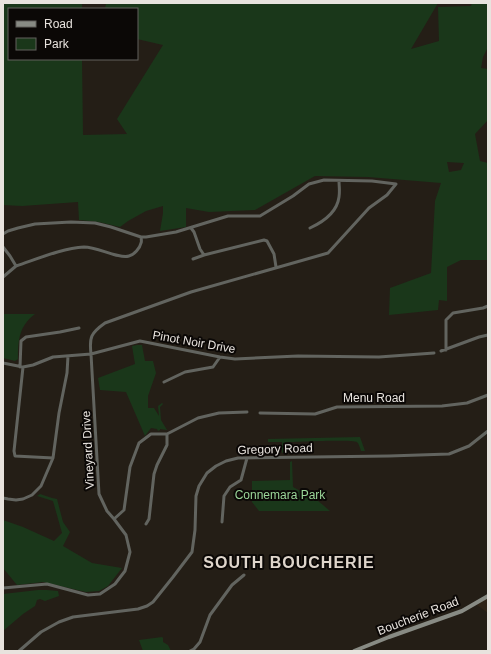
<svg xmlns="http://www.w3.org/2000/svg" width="491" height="654" viewBox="0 0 491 654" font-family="Arial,sans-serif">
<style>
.built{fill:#2f2417}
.green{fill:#1a371a;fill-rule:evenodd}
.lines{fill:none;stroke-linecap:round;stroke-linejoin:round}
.street{stroke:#62645f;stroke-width:3}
.secondary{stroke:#888b84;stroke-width:4}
.labels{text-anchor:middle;stroke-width:4;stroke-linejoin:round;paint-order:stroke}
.street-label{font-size:12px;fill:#e8e3de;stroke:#0b0806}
.park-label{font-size:12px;fill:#9ad598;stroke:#0b0806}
.district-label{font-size:16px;font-weight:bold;letter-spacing:1px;fill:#ded5cb;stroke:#0b0806}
</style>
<rect width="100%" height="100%" fill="#241e16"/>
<path class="built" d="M488 595V613L477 605Z"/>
<path class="green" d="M3 3H82V9H9V59H82L83 135 127 134 117 119 163 45 137 39V9H105L106 3H438L411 49 439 41 438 7 471 6 472 3H488V47L483 57 481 68 488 69V120L475 134 480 161 488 163V260H461L447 267V301L439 300 438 310 389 315 390 288 431 273 435 201 441 183 368 177 315 176 255 210 209 212 186 208V227L160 231 163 213V206L146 211 128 221 120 227 99 222 79 220 78 202 22 206 3 205ZM447 162 464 163 461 170 449 172Z
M3 314H35C19 326 18 340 18 359L15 361 3 358Z
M137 345H142L145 361H153L156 373 148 396V408H154L159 416 158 406 162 403 163 404 160 407 161 420 167 430 160 429V430L158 431 157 429 151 428 145 436 126 392 100 390 98 378 135 364 132 346Z
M360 437 365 451H361C360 448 359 444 357 442 352 439 295 442 285 442V452L282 453V442H268V439Z
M292 461 293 487 304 493H311L317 500 330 511H259L252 502V481L290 480V462Z
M40 494 52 498 57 499 63 522 70 532 63 546 92 563 122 568 108 586 99 591 86 592 43 582 17 585 3 568V520L23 527 54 541 62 533 53 501 37 496Z
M38 590H47L58 591 59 596 45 601 40 599 37 600 35 606 23 614 3 631V594Z
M162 637 163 638V642L168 645 171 651H143L139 640Z"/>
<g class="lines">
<path class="street" d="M191 228 194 232 200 249 204 255
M310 228C323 222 337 213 339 197 340 191 339 186 339 181
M3 234 8 231 18 228 35 224 71 222 95 223 111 227 141 237H146L176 232 228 216H260L293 196 309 184 324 180 372 181 396 184 387 195 369 208 328 253 191 292 105 323C91 333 89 337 91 354L99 494 107 511 114 519 126 535 130 552 125 571 115 584 100 594 88 595 47 584 3 588
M3 247 10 256 16 266 3 277
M193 259 204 255 264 240 267 241 274 254 276 267
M16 266C37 259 63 248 84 247 98 247 118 259 129 256 134 255 140 248 141 243 142 241 141 239 141 237
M446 350V320L453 313 483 308 488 306
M441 351 479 337 488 335
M3 363 23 367 33 365 53 357 91 354 140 341 220 357 235 359 298 356 379 357 434 353
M20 367 21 341 26 337 60 332 79 328
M23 367 14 451 15 456 53 458
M164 382 185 372 213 367 220 357
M260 413 315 414 337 407 442 406 467 403 488 395
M3 498 8 499 16 500 23 499 32 495 41 486 53 458 59 413 67 373 68 356
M114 519 124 510 130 467 139 443 151 434H167L198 418 219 413 247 412
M222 522 224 496 230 487 241 480 247 458
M146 524 149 519 154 474 157 465 167 445V434
M19 651 41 632 59 622 73 617 138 609 147 606 153 602 173 577 192 552 195 530 196 496 199 486 207 473 216 466 226 461 238 458 389 456 449 454 469 446 488 431
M190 651 194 649 200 642 210 615 232 585 244 575"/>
<path class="secondary" d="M354 651 389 637 462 611 488 596"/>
</g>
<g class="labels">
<g class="street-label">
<text transform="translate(194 342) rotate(10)" y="4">Pinot Noir Drive</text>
<text x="374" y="402">Menu Road</text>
<text transform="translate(275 449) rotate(-2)" y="4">Gregory Road</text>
<text transform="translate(88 450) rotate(-93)" y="4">Vineyard Drive</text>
<text transform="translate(418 616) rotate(-21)" y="4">Boucherie Road</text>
</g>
<g class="park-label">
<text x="280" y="499">Connemara Park</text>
</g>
<g class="district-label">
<text x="289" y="568">SOUTH BOUCHERIE</text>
</g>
</g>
<rect width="491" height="654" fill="none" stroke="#e8e3de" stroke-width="8"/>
<rect x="8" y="8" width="130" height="52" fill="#0b0806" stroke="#63605c"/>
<rect x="16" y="21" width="20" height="6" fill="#888b84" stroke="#63605c"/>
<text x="44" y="28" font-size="12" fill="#e8e3de">Road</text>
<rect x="16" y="38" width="20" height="12" fill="#1a371a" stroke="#63605c"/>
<text x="44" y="48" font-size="12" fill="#e8e3de">Park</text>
</svg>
